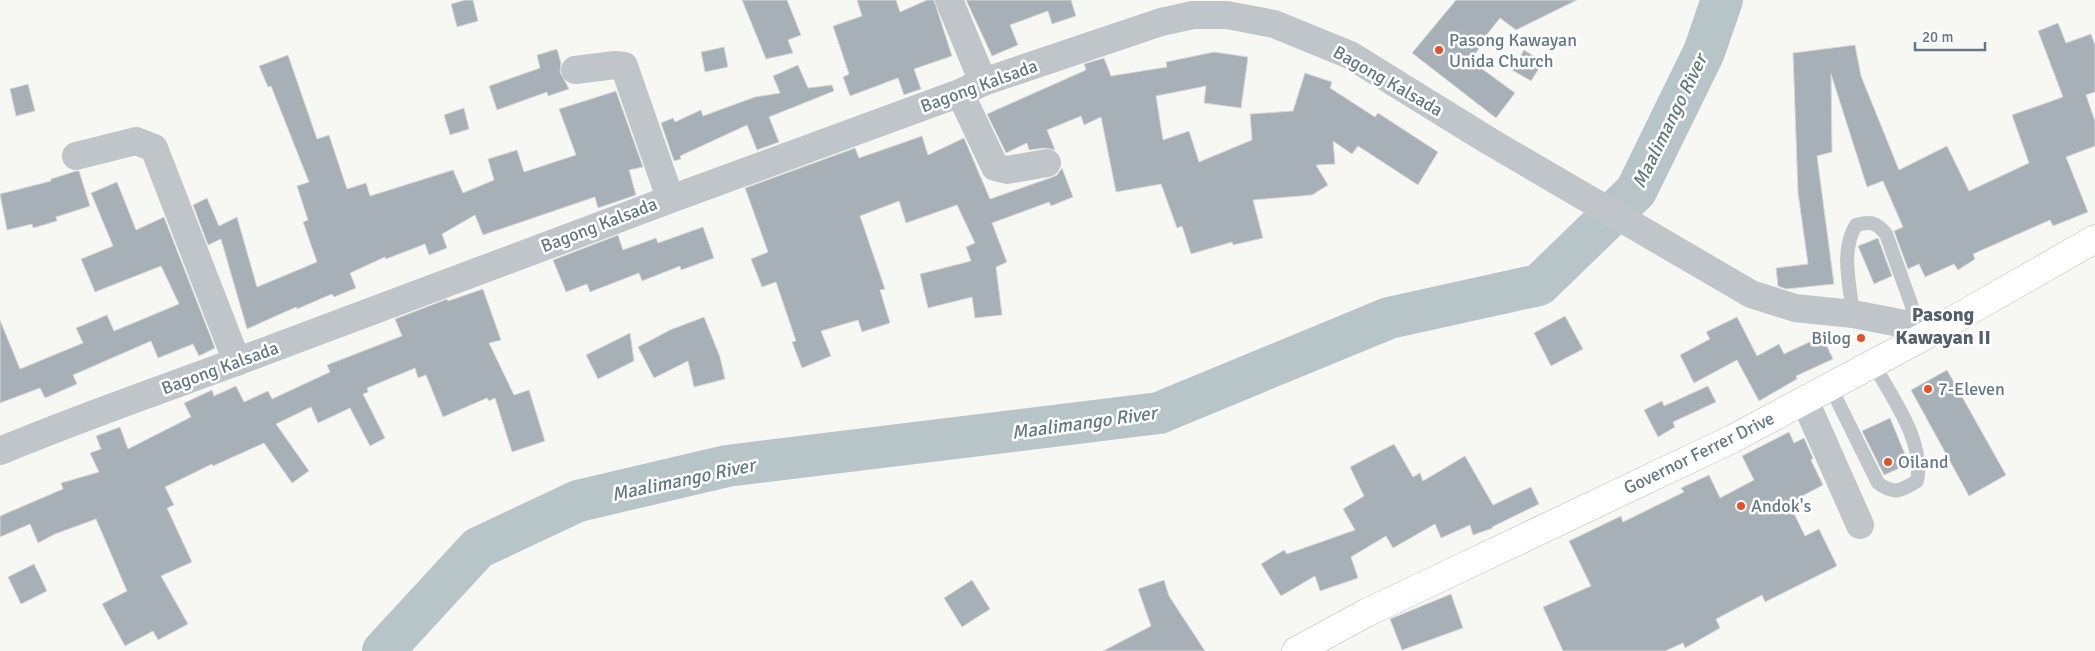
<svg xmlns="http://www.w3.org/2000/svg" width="2095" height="651" viewBox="0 0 2095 651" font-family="Signika,sans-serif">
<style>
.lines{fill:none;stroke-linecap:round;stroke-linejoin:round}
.river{stroke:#b7c4c8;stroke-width:42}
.building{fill:#a7b0b6;stroke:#d9d9d7}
.secondary-casing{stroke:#b3b9bd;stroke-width:29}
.service{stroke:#c0c5c9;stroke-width:14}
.minor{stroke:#c0c5c9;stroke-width:28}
.tertiary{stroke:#c0c5c9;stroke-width:28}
.secondary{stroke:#fff;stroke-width:28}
.poi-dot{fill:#e65026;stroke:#fff;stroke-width:2}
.labels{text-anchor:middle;stroke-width:5;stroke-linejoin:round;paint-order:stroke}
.poi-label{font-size:18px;fill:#667886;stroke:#fff;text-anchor:start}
.street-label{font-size:18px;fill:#667886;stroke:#fff}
.water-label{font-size:19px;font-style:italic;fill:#627a82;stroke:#fff}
.quarter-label{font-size:20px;font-weight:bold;fill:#54616b;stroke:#fff}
</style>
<rect width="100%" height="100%" fill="#f7f7f4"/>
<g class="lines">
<path class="river" d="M383 651 478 548 578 501 727 466 1159 413 1389 318 1539 285 1636 191 1704 52 1722 0"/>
</g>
<path class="building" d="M465 0H473L478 21 457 27 451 4Z
M742 0H787L801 35 788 40 793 53 766 59Z
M857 0H896L900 12 927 0H934L952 56 914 69 921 89 904 95 898 78 850 96 843 77 849 74 833 26 862 16Z
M966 0H1071L1076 16 1052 24 1048 11 1010 25 1018 45 992 56Z
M1456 0H1577L1516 30 1500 18 1477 47 1479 49 1470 60 1515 93 1496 118 1412 53Z
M2058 23 2066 43 2091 34 2095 45V92L2086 95 2095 121V146L2066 157 2088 212 2053 226 2050 220 1973 254 1975 259 1958 270 1954 264 1925 277 1919 264 1908 269 1894 231 1903 227 1883 181 1867 187 1831 74 1832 152 1817 156 1834 284 1786 289 1778 286 1776 268 1808 264 1798 193 1793 53 1855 45 1861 76 1899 170 1947 146 1969 191 2029 163 2012 115 2063 97 2038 31Z
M724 47 728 67 705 72 701 52Z
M557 49 561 63 560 72 569 89 548 96 547 92 497 110 489 86 540 68 537 55Z
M1524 50 1543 62 1531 81 1512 70Z
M1214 52 1248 57 1241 108 1204 103 1206 86 1156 96 1163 140 1189 131 1199 162 1252 140 1250 114 1293 111 1305 73 1332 82 1330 88 1375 117 1378 113 1438 152 1418 185 1358 146 1352 154 1333 141 1335 164 1316 165 1328 185 1312 195 1253 200 1263 238 1233 245 1232 242 1191 254 1182 226 1177 228 1161 184 1116 192 1101 117 1084 125 1081 116 1047 130 1055 150 1045 148 1029 150 1027 143 1006 153 987 114 1086 70 1084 64 1104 58 1111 76 1167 67 1166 62Z
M288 55 317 139 329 135 347 189 366 183 370 196 453 170 463 193 494 180 488 159 517 150 524 172 576 155 559 109 616 91 643 167 629 170 636 195 598 208 595 197 483 235 475 215 442 234 447 248 429 255 425 244 386 259 385 257 350 273 356 288 334 297 332 294 297 309 296 307 247 329 221 239 208 245 193 205 207 198 219 226 237 217 257 287 317 262 303 222 308 220 297 186 309 182 271 86 268 87 259 66Z
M798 65 808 88 832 85 834 91 769 117 779 142 757 150 747 125 680 156 681 159 674 161 661 123 673 118 675 122 701 110 703 116 755 97 780 93 773 76Z
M28 84 35 111 16 116 10 89Z
M464 108 469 129 450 135 444 115Z
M922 136 928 155 964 138 990 199 1050 178 1057 175 1062 168 1073 197 1051 206 1049 202 992 223 1007 262 996 267 1002 315 975 318 972 297 928 308 920 274 971 261 966 247 975 243 957 205 906 223 899 201 860 216 885 289 880 290 890 323 862 332 858 320 821 331 831 356 802 368 792 342 796 341 776 282 762 287 751 259 768 252 745 188 855 148 859 158Z
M76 171H79L90 206 56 217 57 221 33 228 32 224 7 230 0 194 51 181V179Z
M117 182 136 230 164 217 215 348 199 356 193 344 158 358 151 341 73 375 77 384 45 398 40 388 0 403V320L20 369 83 343 76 328 107 315 114 331 179 304 161 266 95 292 81 259 113 246 91 193Z
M703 227 714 258 681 270 680 266 642 281 639 273 590 292 587 284 566 292 553 260 618 235 623 250 656 238 658 243Z
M1878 238 1892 276 1874 284 1858 246Z
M483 289 501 340 489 343 514 395 529 390 545 441 512 452 495 398 489 401 487 398 443 417 426 375 418 378 415 368 367 388 368 392 363 394 385 438 370 446 350 408 318 423 311 407 276 424 309 471 292 483 264 443 213 466 212 464 165 487 174 505 167 508 192 562 161 576 188 624 158 640 153 631 125 646 102 604 127 591 96 519 55 534 38 543 30 524 0 537V516L63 489 61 483 99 472 90 453 101 449 96 436 120 427 128 449 191 417 184 403 212 390 214 396 236 386 244 402 268 391 272 399 330 372 327 365 402 336 395 319 447 299 448 301Z
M1565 316 1583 349 1551 366 1534 333Z
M704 317 720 357 725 379 694 387 688 361 654 378 638 347 670 330Z
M1737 317 1757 356 1779 344 1784 354 1822 336 1833 359 1796 376 1797 379 1759 401 1737 360 1694 383 1680 355 1710 339 1706 332Z
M630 333 634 361 598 379 586 355Z
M1947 370 2006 475 1969 496 1911 390Z
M1708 386 1716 402 1673 422 1675 427 1658 437 1644 410 1662 401 1664 406Z
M1890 418 1909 464 1884 475 1862 431Z
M1789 432 1794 443 1804 438 1813 458 1811 460 1823 485 1789 503 1805 536 1819 529 1837 566 1765 602 1762 595 1716 619 1720 628 1685 648 1683 643 1665 651H1563L1543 607 1591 586 1569 541 1621 516 1623 522 1684 492 1681 488 1709 475 1720 498 1754 480 1742 456Z
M1394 444 1413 477 1420 473 1423 481 1465 456 1493 505 1531 487 1539 504 1492 527 1493 528 1473 535 1470 525 1441 538 1435 524 1393 548 1386 536 1351 557 1358 578 1320 591 1315 576 1281 596 1261 564 1284 550 1287 554 1355 530 1343 509 1364 496 1350 467Z
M34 564 47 591 21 604 8 577Z
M972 580 990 609 962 627 944 598Z
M1164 580 1169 596 1205 651H1103L1151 626 1138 589Z
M1451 594 1463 628 1402 650 1390 619Z"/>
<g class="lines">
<defs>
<path id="secondary" d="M1296 651 1366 613 1732 439 1936 330 2095 239"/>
</defs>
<use href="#secondary" class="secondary-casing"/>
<path class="service" d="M1853 314C1850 285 1840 251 1856 225 1871 221 1876 222 1886 234L1919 326
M1830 386 1878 483C1894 495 1901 491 1917 481 1925 441 1892 398 1873 363"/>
<path class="minor" d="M949 0 983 82
M575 70 615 65 624 66 670 198
M960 93 995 167 1007 170 1047 163
M76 156 136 141 154 148 237 362
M1805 401 1860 525"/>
<path class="tertiary" d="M0 451C93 412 190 380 284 344 509 259 734 175 960 93L983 82 1161 22 1193 15H1227L1274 24 1350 55 1489 141 1751 294 1795 308 1853 314 1936 330"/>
<use href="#secondary" class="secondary"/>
</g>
<g class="poi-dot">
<circle cx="1439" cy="50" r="5"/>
<circle cx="1861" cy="338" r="5"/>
<circle cx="1928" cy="389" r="5"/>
<circle cx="1888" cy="462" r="5"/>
<circle cx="1741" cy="506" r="5"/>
</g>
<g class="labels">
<g class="poi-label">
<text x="1449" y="46">Pasong Kawayan<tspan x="1449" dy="21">Unida Church</tspan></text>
<text x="1851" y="344" text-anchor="end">Bilog</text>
<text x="1938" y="395">7-Eleven</text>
<text x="1898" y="468">Oiland</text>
<text x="1751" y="512">Andok's</text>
</g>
<g class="street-label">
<text transform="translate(1388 81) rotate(30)" y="6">Bagong Kalsada</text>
<text transform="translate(979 86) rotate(-20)" y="6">Bagong Kalsada</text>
<text transform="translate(599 225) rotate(-21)" y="6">Bagong Kalsada</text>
<text transform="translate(220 368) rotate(-20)" y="6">Bagong Kalsada</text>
<text transform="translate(1699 453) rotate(-26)" y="6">Governor Ferrer Drive</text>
</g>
<g class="water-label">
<text transform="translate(1669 121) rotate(-64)" y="7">Maalimango River</text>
<text transform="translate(1084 422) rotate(-8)" y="7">Maalimango River</text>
<text transform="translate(683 479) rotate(-12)" y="7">Maalimango River</text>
</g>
<g class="quarter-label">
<text x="1943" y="321">Pasong<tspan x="1943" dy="23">Kawayan II</tspan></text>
</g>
</g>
<path d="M1915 42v8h70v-8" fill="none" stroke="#667886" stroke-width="2.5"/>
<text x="1922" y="42" font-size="15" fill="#667886" stroke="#ffffff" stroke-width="4" paint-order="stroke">20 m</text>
</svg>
